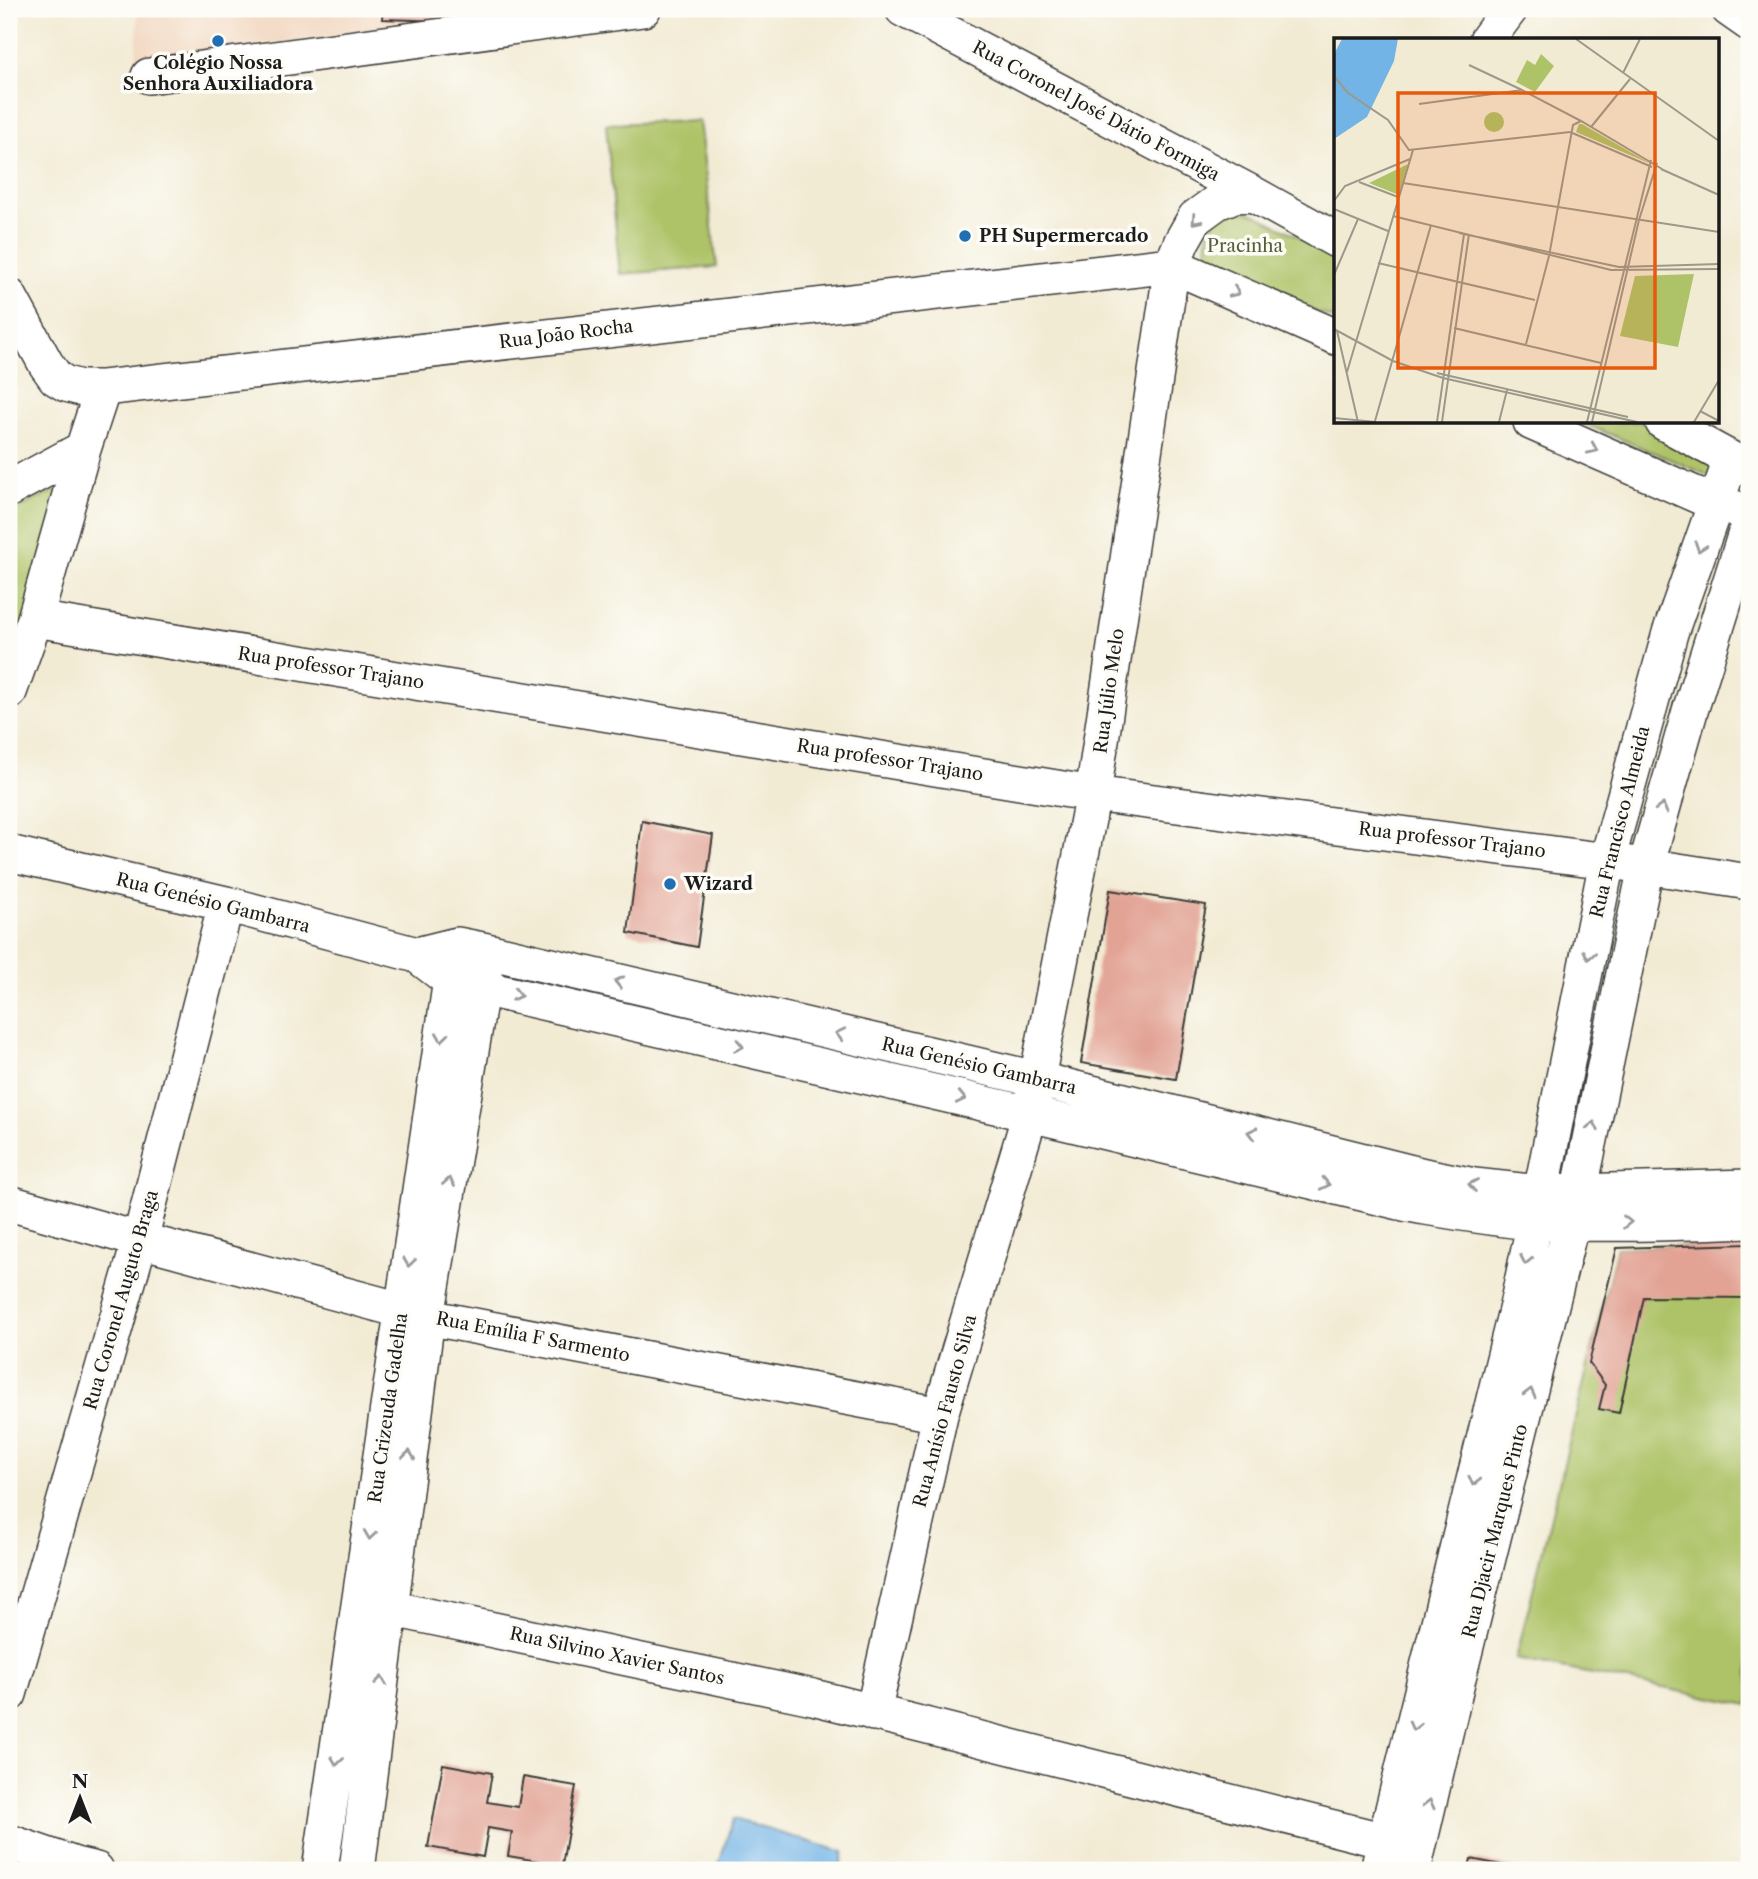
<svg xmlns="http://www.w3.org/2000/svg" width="1758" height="1879" viewBox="0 0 1758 1879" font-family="'Libre Caslon Text',serif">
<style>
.built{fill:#f1d5bd}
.green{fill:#aec368;stroke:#657042;stroke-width:2}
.water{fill:#72b4e6;stroke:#476881;stroke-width:2}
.building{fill:#e2a394}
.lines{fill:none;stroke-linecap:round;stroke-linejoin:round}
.minor-casing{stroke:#3c3b38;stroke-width:38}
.minor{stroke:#fff;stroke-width:35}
.oneway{stroke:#999}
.poi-dot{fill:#1f6fb2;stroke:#fdfcf7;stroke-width:2.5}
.labels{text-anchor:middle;stroke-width:7;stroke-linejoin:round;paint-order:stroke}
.poi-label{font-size:18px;font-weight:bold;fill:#1c1c1c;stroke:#fdfcf7;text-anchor:start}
.street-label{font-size:18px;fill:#1c1c1c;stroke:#fdfcf7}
.park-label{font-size:18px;fill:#565f3a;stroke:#fdfcf7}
.inset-road{fill:none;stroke:#9c988a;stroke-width:2}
.view{fill:#e8590c;fill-opacity:0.15;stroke:#e8590c;stroke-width:3.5}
.inset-edge{fill:none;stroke:#1c1c1c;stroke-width:3.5}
</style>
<rect width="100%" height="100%" fill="#fdfcf7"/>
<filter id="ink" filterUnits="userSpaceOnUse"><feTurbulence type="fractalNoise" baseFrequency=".0143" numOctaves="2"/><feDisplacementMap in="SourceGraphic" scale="14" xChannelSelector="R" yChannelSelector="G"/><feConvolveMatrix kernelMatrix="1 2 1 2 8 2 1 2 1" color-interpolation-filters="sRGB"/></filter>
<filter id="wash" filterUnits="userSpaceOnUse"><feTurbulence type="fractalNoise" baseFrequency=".00686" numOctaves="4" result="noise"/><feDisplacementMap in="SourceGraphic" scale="28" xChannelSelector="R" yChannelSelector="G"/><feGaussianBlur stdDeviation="1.57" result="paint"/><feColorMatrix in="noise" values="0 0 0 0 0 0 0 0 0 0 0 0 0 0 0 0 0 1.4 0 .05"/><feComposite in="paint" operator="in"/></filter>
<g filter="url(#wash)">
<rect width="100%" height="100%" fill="#f2ebd4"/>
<path class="built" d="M138 9H465L464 24 136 58Z"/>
<path class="green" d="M699 121 717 267 620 274 606 124Z
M1245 211 1257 215 1336 256V320L1216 270C1206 256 1203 243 1211 228 1213 223 1217 217 1222 215 1228 212 1238 212 1245 211Z
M1580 422H1656L1738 465 1729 484Z
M69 483 9 694V513Z
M1749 1244V1705L1516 1659 1617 1248Z"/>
<path class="water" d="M733 1819 844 1852 839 1870H717Z"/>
<g id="blocks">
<path class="building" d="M383 9H448V21L382 19Z
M642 821 713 835 697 947 628 933Z
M1110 890 1206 905 1176 1079 1081 1063Z
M1749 1244V1298L1644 1297 1619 1413 1599 1409 1605 1385 1589 1363 1617 1248Z
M443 1764 492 1773 487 1802 518 1807 523 1777 576 1786 562 1865 508 1856 512 1832 488 1828 483 1857 428 1847Z
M1471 1859 1522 1869V1870H1468Z"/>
</g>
</g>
<g filter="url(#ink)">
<use href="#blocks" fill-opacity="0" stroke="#3c3b38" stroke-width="2"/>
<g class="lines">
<defs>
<path id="minor" d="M903 9 1253 194
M1729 9 1749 23
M1487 40 1510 9
M149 76 643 9
M1172 265 1336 337
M9 296 46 364 56 378 66 384 81 388H103L1172 265
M1531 422 1715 503 1737 509
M1663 422 1749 469
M9 489 83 449
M35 619 1093 794 1646 866 1749 882
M9 692 35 619 83 449 103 388
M9 853 226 904 417 955 451 981 1030 1114 1408 1204C1450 1211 1493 1219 1535 1222 1606 1225 1678 1223 1749 1220
M417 955 457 945 487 951 1036 1079 1424 1176 1474 1186 1541 1193 1749 1187
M9 1203 140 1240 427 1317 940 1415
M360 1602 813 1697 1385 1841
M9 1694 140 1240 226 904
M873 1713 940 1415 1030 1114 1093 794 1172 265 1182 241 1195 218 1217 202 1234 195 1253 194 1336 240
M9 1842 75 1865 96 1870
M320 1870 454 959
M357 1870 427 1317 485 966
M1378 1870 1517 1306 1541 1193 1607 861 1670 633 1731 460
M1413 1870 1457 1682 1579 1193 1646 866 1690 711 1749 523"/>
</defs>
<use href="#minor" class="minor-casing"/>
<use href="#minor" class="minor"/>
</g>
<defs><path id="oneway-chevron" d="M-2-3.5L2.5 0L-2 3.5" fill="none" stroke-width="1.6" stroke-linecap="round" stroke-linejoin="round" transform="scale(1.75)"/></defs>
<g class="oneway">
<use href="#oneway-chevron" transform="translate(1196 220) rotate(132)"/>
<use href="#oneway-chevron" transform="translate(1235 292) rotate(24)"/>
<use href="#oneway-chevron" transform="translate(1593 449) rotate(24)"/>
<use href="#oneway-chevron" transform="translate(1700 547) rotate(109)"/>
<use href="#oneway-chevron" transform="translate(1662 808) rotate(-74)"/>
<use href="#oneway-chevron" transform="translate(1589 955) rotate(101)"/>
<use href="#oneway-chevron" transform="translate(619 982) rotate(-167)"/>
<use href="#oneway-chevron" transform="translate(517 995) rotate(13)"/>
<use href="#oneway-chevron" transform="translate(840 1034) rotate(-167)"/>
<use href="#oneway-chevron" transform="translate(442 1037) rotate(98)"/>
<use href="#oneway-chevron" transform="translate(739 1046) rotate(13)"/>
<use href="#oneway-chevron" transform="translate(961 1098) rotate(13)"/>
<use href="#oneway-chevron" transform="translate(1593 1126) rotate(-78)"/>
<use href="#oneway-chevron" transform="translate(1252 1133) rotate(-166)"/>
<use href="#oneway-chevron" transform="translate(449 1182) rotate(-81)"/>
<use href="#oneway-chevron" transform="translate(1325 1184) rotate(13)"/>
<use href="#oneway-chevron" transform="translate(1473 1185) rotate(-170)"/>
<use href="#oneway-chevron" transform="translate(1627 1222)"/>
<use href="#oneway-chevron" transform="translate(1526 1260) rotate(102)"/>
<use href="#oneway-chevron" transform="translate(409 1262) rotate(98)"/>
<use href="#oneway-chevron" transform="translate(1530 1393) rotate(-76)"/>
<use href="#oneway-chevron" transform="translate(409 1455) rotate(-83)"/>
<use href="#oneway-chevron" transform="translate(1474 1481) rotate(104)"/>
<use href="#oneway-chevron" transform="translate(370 1535) rotate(98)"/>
<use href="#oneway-chevron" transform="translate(381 1681) rotate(-83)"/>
<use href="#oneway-chevron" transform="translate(1414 1726) rotate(104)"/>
<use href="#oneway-chevron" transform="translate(337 1761) rotate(98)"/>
<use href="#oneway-chevron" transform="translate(1429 1804) rotate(-77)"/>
</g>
</g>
<g class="poi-dot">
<circle cx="218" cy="41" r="7"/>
<circle cx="965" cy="236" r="7"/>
<circle cx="670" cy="884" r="7"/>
</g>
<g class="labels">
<g class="poi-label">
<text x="218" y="69" text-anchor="middle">Colégio Nossa<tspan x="218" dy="21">Senhora Auxiliadora</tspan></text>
<text x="979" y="242">PH Supermercado</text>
<text x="684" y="890">Wizard</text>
</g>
<g class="street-label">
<text transform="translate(1096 111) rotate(28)" y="6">Rua Coronel José Dário Formiga</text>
<text transform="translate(566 334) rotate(-7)" y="6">Rua João Rocha</text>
<text transform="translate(331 668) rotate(9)" y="6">Rua professor Trajano</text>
<text transform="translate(1109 691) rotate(-82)" y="6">Rua Júlio Melo</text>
<text transform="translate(890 760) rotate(9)" y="6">Rua professor Trajano</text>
<text transform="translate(1620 822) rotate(-76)" y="6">Rua Francisco Almeida</text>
<text transform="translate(1452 840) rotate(7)" y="6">Rua professor Trajano</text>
<text transform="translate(213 903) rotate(14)" y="6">Rua Genésio Gambarra</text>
<text transform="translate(979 1066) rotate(13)" y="6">Rua Genésio Gambarra</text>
<text transform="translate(121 1300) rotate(-74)" y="6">Rua Coronel Auguto Braga</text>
<text transform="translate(533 1337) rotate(11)" y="6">Rua Emília F Sarmento</text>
<text transform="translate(388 1408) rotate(-82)" y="6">Rua Crizeuda Gadelha</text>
<text transform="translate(945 1411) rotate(-75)" y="6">Rua Anísio Fausto Silva</text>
<text transform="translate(1495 1531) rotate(-76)" y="6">Rua Djacir Marques Pinto</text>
<text transform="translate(617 1656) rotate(12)" y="6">Rua Silvino Xavier Santos</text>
</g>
<g class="park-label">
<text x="1245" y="252">Pracinha</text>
</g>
</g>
<g transform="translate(1334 38)">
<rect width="385" height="385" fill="#f2ebd4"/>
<path d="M207 16 220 28 201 54 182 44 193 22 201 27ZM150 84a10 10 0 1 1 20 0a10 10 0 1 1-20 0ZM245 86H248L317 126 242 94ZM74 126 65 157 35 145ZM360 236 344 309 286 298 301 238Z" fill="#aec368"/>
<path d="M8 1H64L60 23 33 79 0 101V16Z" fill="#72b4e6"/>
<path class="inset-road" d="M242 1 385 103M135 27 188 52M289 35 306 1M0 38 14 55 54 82 75 112 236 94M85 66 188 52 247 83M257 89 296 41M236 94 318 129M327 131 385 157M25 144 64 159M69 145 385 194M0 163 11 148 76 121M0 171 54 193M59 178 277 232 385 231M125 195 285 229 385 226M44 225 201 262M0 237 24 181M120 290 267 325M0 291 59 323 109 340 303 384M3 293 24 384M192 306 215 218 239 87 247 83 328 131M13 334 79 112M103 335 294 379M366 373 385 383M0 380 42 384M41 383 97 187M103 384 130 196M108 384 135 196M165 384 173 352M253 384 317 122M258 384 305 182 323 125M360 384 385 342"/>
<path class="view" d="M64 55H321V330H64Z"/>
<rect width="385" height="385" class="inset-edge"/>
</g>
<rect width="1758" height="1879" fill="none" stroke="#fdfcf7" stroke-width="35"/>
<g transform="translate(80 1798)" stroke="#fdfcf7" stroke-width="5" paint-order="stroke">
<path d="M0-5L12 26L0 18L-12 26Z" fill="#1c1c1c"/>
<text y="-10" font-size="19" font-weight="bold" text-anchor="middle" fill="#1c1c1c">N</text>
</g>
</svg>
